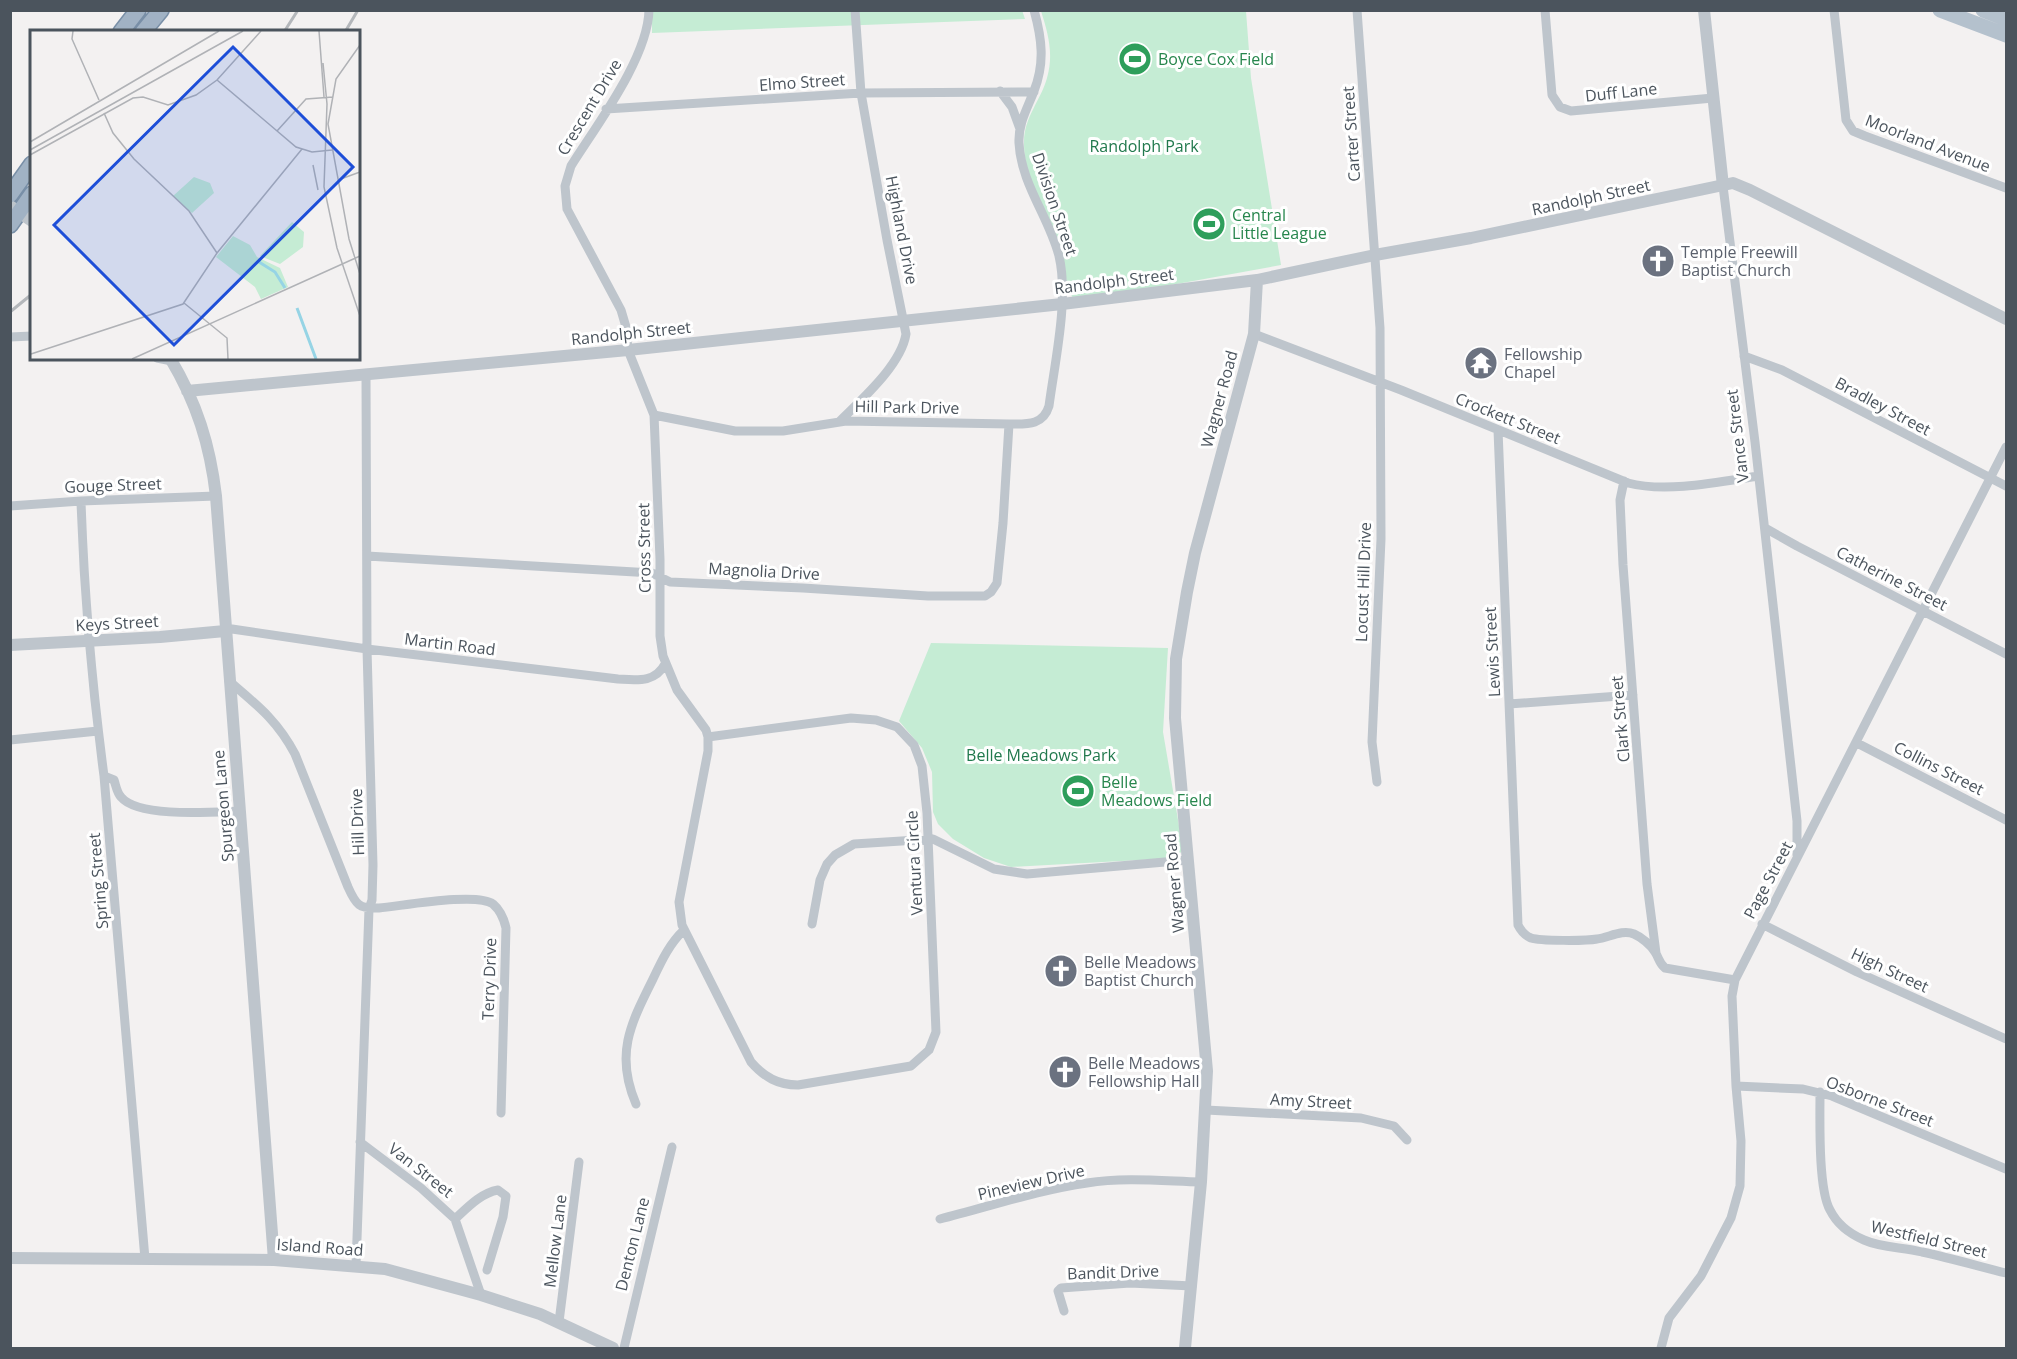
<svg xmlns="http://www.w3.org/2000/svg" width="2017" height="1359" viewBox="0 0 2017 1359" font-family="'Open Sans',sans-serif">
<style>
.green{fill:#c5ecd4}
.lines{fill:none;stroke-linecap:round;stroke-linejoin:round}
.trunk-casing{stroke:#798fa7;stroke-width:18}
.minor{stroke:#bec5cc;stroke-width:9}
.tertiary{stroke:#bec5cc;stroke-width:12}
.primary{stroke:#b4c1cd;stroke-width:15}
.trunk{stroke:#a1b2c4;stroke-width:15}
.rail{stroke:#b4b7bb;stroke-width:3}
.labels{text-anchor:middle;stroke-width:6;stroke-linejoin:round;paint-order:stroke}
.leisure-label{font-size:16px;fill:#27864d;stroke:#fff;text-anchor:start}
.street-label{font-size:16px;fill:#4b545d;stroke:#fff}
.park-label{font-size:16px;fill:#21794d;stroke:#fff}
.worship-label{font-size:16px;fill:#5b616d;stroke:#fff;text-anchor:start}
.inset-river{fill:none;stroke:#96d4e5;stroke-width:3}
.inset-road{fill:none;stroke:#b0b2b6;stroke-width:1.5}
.view{fill:#1d4ed8;fill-opacity:0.15;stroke:#1d4ed8;stroke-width:3}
.inset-edge{fill:none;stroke:#4b545d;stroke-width:3}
</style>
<rect width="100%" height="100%" fill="#f3f1f1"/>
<path class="green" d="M1022 10 1025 19 652 33V11Z
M1041 11H1246L1251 78 1281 265 1160 287 1073 298C1064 286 1067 271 1063 258 1052 220 1023 183 1024 142 1024 117 1041 100 1047 78 1054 54 1048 33 1041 11Z
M931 643 1168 648 1163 732 1183 849 1178 856 1158 859 1011 867 984 858 953 839 938 824 933 812 932 772 922 748 899 721Z"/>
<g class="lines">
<defs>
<path id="trunk" d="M121 32 138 10
M143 32 161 10
M10 195 32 164
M10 225 32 194"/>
</defs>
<use href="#trunk" class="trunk-casing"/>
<path class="minor" d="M649 10C648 58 596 126 571 166L565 186 567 209 621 310 626 327 628 350 654 415 660 559V636L663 656 677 690 706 730 708 737
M1357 10 1380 328 1381 539 1372 742 1377 782
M1545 10 1552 95 1560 107 1571 111 1713 98
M1834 10 1846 120 1853 131 1865 136 2006 188
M1000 91 1012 107 1020 129
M606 109 861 93 1034 92
M1723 186 1755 442 1797 821V855
M1254 334 1401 390 1628 483C1666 493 1719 482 1758 476
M10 337 32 336
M1744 356 1782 370 2006 486
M157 358 172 361
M654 415 735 431H783L846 421 1009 424C1026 424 1043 426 1049 406 1055 361 1069 299 1059 256 1049 217 1021 184 1019 143 1018 124 1027 109 1034 91 1045 63 1042 39 1034 10
M840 421C862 399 901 365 906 334L887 240 861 93 855 10
M1498 430 1518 925C1521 931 1524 935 1531 938 1540 941 1586 941 1597 939 1608 938 1622 929 1634 934 1641 937 1651 945 1655 952 1659 958 1659 963 1665 968L1735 980
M1624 481 1620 500 1623 565 1647 884 1656 953
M81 501C84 593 92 685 104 776L145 1259
M10 506 81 501 216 496
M1765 528 1797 546 2006 654
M367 556 652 573 670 582 803 588 928 596H985L991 592 997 583 1003 523 1009 424
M225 631 232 629 367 649 618 679C637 680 655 683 665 664
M229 681C257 705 277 720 295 754L348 887C356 905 359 909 379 908 402 906 477 892 493 904 500 910 504 919 506 928L501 1113
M1509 704 1633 695
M851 718 876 720 897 727 914 745 922 766 927 813 936 1032 929 1050 911 1066 798 1085C778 1085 764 1077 751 1062L682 925 679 902 708 751V737Z
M10 740 98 731
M1857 743 2006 820
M104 776 114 780C116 786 117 793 121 797 138 818 213 812 239 811
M812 924 820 880 827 864 835 855 854 844 933 839 994 869 1027 874 1188 860
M1762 924 1857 972 2006 1039
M1736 1086 1803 1089 1832 1096 2006 1169
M1820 1092C1820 1119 1818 1189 1830 1210 1837 1224 1850 1234 1864 1240 1882 1248 1903 1247 1922 1252 1950 1258 1978 1266 2006 1273
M636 1104C615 1055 630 1025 652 981 661 962 669 944 684 930
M1206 1110 1361 1118 1394 1126 1407 1140
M360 1142 421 1188 455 1219 481 1295
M455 1219C468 1207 481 1193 498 1190L506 1196 503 1217 487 1270
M940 1219C988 1207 1038 1190 1087 1183 1124 1177 1163 1181 1201 1182
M356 1266 369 909 372 900 373 865 367 649 366 376
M1064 1311 1058 1291 1061 1288 1130 1283 1192 1286
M559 1322 579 1162
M624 1348 672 1147
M1661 1348 1669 1318 1701 1276 1731 1218 1740 1186 1741 1141 1736 1086 1732 996 1735 980 2006 447"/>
<path class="tertiary" d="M1704 10 1723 186
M10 206 32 221
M170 358C197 403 210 445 216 496L274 1260
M187 391 628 350 1062 304 1257 280 1375 255 1471 238 1733 183 1750 190 2006 319
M10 645 160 637 225 631
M10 1258 274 1260 385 1269 481 1295 540 1314 613 1348
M1185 1348 1201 1182 1207 1071 1175 718 1176 659 1187 592 1195 553 1254 334 1257 280"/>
<path class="primary" d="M1940 10 2006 35
M1983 10 2006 19"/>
<use href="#trunk" class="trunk"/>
<path class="rail" d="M284 32 298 10
M345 32 358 10
M10 312 32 294"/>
</g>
<defs>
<symbol id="stadium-disc" viewBox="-11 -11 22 22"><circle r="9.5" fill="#2e9e5b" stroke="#fff"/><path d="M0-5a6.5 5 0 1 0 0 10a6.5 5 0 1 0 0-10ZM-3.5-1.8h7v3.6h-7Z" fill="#fff"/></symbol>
<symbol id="church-disc" viewBox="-11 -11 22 22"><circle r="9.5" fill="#6b7280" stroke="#fff"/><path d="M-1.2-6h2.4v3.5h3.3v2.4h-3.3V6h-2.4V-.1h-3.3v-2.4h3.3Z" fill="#fff"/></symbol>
<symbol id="temple-disc" viewBox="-11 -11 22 22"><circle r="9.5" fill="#6b7280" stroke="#fff"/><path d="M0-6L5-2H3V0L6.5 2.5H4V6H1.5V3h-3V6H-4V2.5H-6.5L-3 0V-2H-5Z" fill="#fff"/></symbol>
</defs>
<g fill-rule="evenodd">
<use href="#stadium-disc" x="1116" y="40" width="38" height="38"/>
<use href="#stadium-disc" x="1190" y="205" width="38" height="38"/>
<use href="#church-disc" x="1639" y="242" width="38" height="38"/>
<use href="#temple-disc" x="1462" y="344" width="38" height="38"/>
<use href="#stadium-disc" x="1059" y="772" width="38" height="38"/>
<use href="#church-disc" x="1042" y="952" width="38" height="38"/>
<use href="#church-disc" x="1046" y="1053" width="38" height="38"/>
</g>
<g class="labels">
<g class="leisure-label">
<text x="1158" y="65">Boyce Cox Field</text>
<text x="1232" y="221">Central<tspan x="1232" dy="18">Little League</tspan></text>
<text x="1101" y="788">Belle<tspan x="1101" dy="18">Meadows Field</tspan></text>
</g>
<g class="street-label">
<text transform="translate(802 82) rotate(-4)" y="6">Elmo Street</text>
<text transform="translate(1621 92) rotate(-6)" y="6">Duff Lane</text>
<text transform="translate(589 107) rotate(-59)" y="6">Crescent Drive</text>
<text transform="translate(1351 134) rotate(-94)" y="6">Carter Street</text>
<text transform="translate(1928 143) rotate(21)" y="6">Moorland Avenue</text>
<text transform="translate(1591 197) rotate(-12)" y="6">Randolph Street</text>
<text transform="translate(1055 204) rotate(71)" y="6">Division Street</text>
<text transform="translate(902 230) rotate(79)" y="6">Highland Drive</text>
<text transform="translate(1114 281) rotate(-7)" y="6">Randolph Street</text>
<text transform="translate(631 333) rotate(-6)" y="6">Randolph Street</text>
<text transform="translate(1219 399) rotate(-75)" y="6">Wagner Road</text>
<text transform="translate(1883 406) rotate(28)" y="6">Bradley Street</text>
<text transform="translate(907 407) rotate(1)" y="6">Hill Park Drive</text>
<text transform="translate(1508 418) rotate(22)" y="6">Crockett Street</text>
<text transform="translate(1737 436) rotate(-97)" y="6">Vance Street</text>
<text transform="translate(113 485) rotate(-2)" y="6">Gouge Street</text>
<text transform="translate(644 548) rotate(-91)" y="6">Cross Street</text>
<text transform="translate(764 571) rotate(3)" y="6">Magnolia Drive</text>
<text transform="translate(1892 578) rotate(27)" y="6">Catherine Street</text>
<text transform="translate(1363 582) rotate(-88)" y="6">Locust Hill Drive</text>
<text transform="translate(117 623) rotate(-3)" y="6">Keys Street</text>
<text transform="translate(450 644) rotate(7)" y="6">Martin Road</text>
<text transform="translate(1492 652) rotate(-93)" y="6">Lewis Street</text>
<text transform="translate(1620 719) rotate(-95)" y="6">Clark Street</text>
<text transform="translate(1939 768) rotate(27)" y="6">Collins Street</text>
<text transform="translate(223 806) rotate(-95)" y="6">Spurgeon Lane</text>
<text transform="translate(357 822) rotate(-92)" y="6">Hill Drive</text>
<text transform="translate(914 863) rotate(-93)" y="6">Ventura Circle</text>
<text transform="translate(1768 880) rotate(-62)" y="6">Page Street</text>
<text transform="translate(98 881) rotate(-95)" y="6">Spring Street</text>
<text transform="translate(1174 883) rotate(-95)" y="6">Wagner Road</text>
<text transform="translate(1890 970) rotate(25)" y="6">High Street</text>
<text transform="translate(489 979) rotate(-88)" y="6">Terry Drive</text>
<text transform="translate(1311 1101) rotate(3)" y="6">Amy Street</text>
<text transform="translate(1880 1101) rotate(21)" y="6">Osborne Street</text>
<text transform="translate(421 1170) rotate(38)" y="6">Van Street</text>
<text transform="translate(1031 1182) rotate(-13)" y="6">Pineview Drive</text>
<text transform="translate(1929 1239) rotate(13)" y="6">Westfield Street</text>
<text transform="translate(555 1241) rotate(-83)" y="6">Mellow Lane</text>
<text transform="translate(632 1244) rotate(-76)" y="6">Denton Lane</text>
<text transform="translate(320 1247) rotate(4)" y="6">Island Road</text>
<text transform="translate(1113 1272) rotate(-2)" y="6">Bandit Drive</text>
</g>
<g class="park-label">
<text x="1144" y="152">Randolph Park</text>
<text x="1041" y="761">Belle Meadows Park</text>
</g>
<g class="worship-label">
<text x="1681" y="258">Temple Freewill<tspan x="1681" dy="18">Baptist Church</tspan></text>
<text x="1504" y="360">Fellowship<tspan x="1504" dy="18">Chapel</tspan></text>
<text x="1084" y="968">Belle Meadows<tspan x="1084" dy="18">Baptist Church</tspan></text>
<text x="1088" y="1069">Belle Meadows<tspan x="1088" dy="18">Fellowship Hall</tspan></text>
</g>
</g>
<g transform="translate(30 30)">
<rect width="330" height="330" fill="#f3f1f1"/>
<path d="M164 147 180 153 184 163 162 183 143 166ZM262 192 274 202 273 217 250 234 230 226ZM203 206 220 215 227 227 250 238 258 257 231 269 225 257 186 227Z" fill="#c5ecd4"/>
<path class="inset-river" d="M229 232 245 242 255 258M267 278 286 329"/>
<path class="inset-road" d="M43 1 42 9 69 70M289 1 294 67M330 15 306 49 298 94 319 209 330 244M293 33 297 74 294 157 307 218 330 286M187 50 266 117 282 122 302 120M74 83 83 103 104 129 159 181 187 223M247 101 276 69 303 67M0 112 189 1M0 120 213 1M0 125 103 68 113 67 138 75 166 65 187 50 231 1M283 135 288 160M308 150 330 142M154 273 197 308 198 329M1 324 153 274 187 223 272 119M102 329 330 226"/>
<path class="view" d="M203 17 323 137 144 315 24 195Z"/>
<rect width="330" height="330" class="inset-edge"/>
</g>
<rect width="2017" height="1359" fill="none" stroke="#4b545d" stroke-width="24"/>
</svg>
